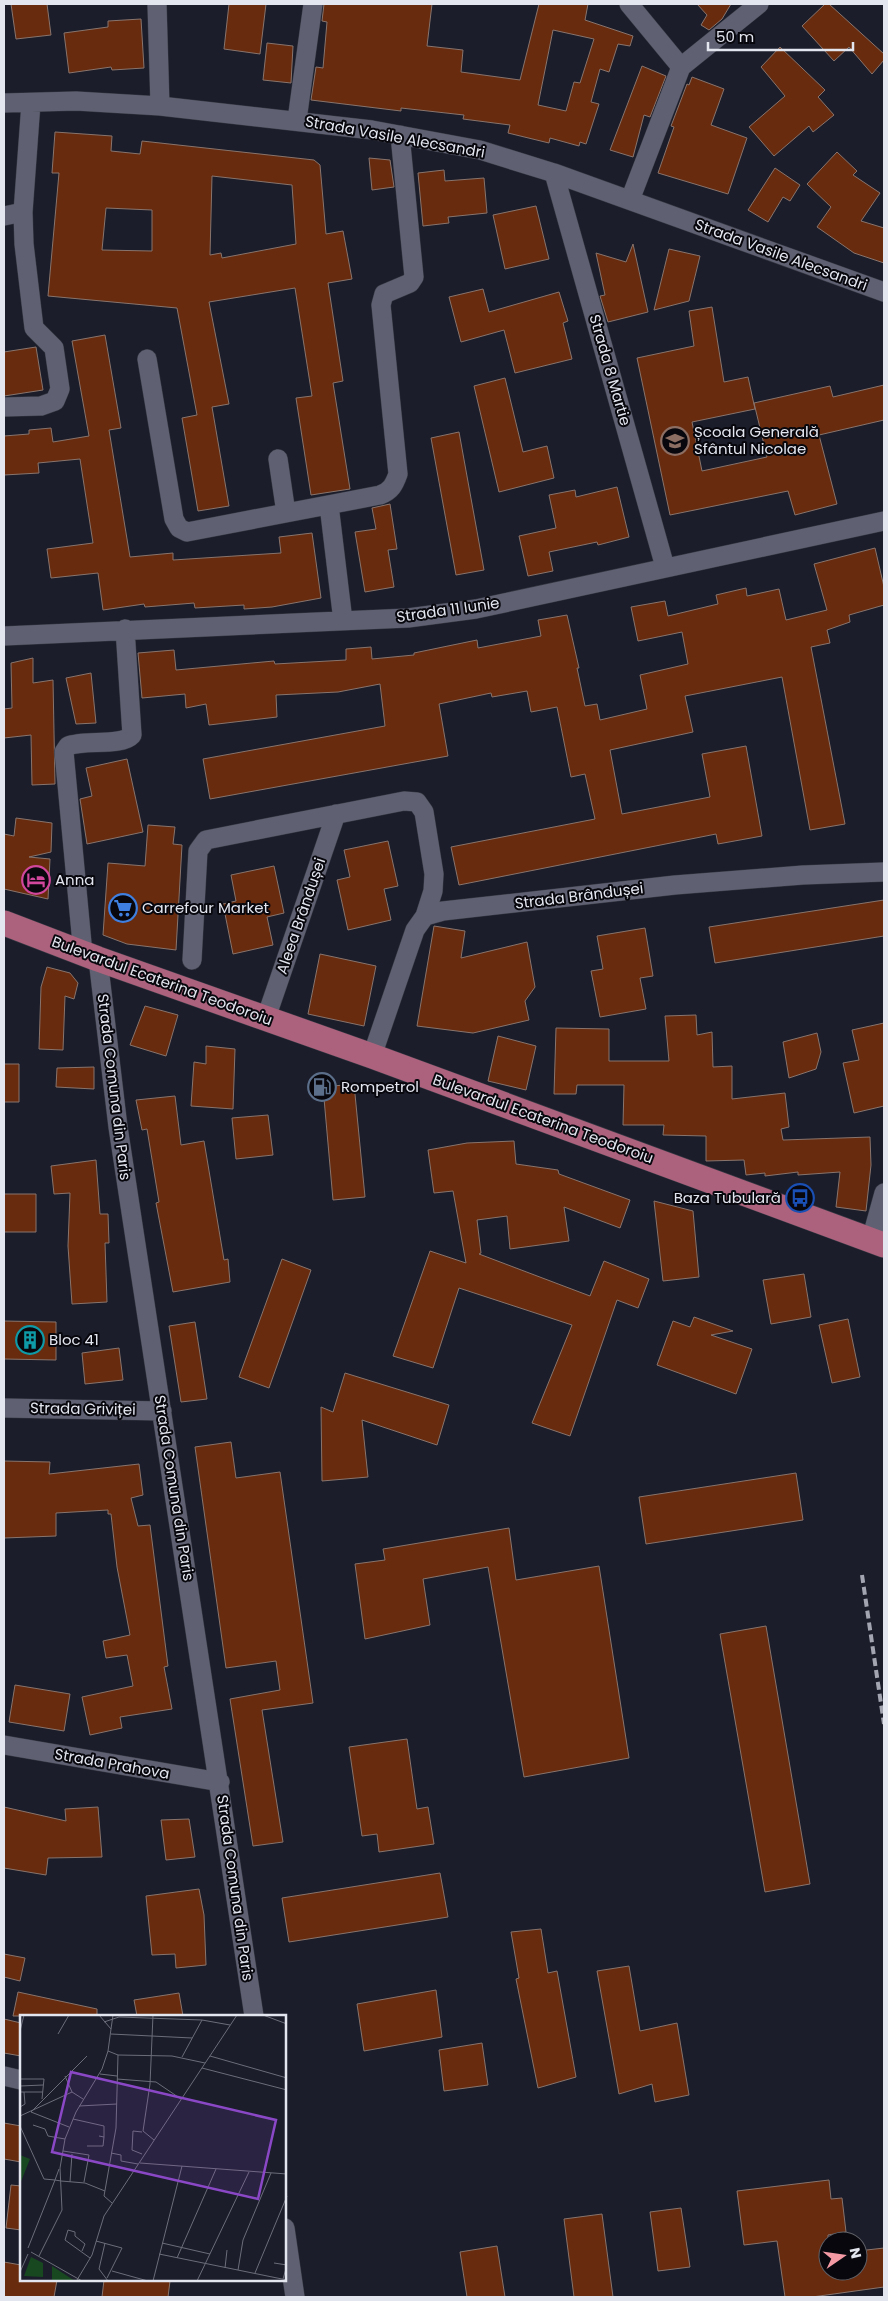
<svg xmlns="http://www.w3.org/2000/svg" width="888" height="2301" viewBox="0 0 888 2301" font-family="Poppins,sans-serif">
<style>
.building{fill:#682b0e;stroke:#88746c;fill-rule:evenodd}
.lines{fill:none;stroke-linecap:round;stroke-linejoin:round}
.minor-casing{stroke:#373843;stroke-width:20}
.major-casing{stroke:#373843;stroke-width:26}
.minor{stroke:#5f6172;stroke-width:19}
.major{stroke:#ac627c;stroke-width:25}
.rail{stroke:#a3a5b0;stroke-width:4;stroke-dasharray:8 4;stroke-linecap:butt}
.labels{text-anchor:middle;stroke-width:4;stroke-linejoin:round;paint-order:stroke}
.street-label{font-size:15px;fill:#e3e5ef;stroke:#07070d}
.poi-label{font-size:15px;fill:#e3e5ef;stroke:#07070d;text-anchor:start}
.inset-road{fill:none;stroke:#6b6d79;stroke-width:1}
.view{fill:#8b48c6;fill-opacity:0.15;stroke:#8b48c6;stroke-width:2.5}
.inset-edge{fill:none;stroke:#e3e5ef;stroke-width:2.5}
</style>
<rect width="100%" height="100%" fill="#1b1d2b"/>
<path class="building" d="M11 4H47L51 35 16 39Z
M229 4H266L260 54 224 49Z
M324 4H432L427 46 463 50 461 72 520 80 539 4H588L585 20 633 36 630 46 618 44 609 72 600 69 591 102 599 104 586 144 580 142 579 146 550 138 549 143 508 133 510 125 463 119 464 115 401 108V111L311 100 316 67 323 68 327 22 322 21ZM553 30 594 39 580 83 574 82 566 111 538 105Z
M697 4H731L722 19 709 30 701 25 707 15Z
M825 4H829L884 54V60L872 74 849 47 834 61 802 26Z
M141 19 144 68 112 70 111 67 69 73 64 33 108 27V21Z
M267 43 293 46 291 83 263 80Z
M780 47 825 90 818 97 834 115 813 132 809 126 774 156 749 127 785 96 761 67Z
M642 66 666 76 650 117 644 115 633 157 610 150Z
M692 77 724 89 711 125 747 138 728 194 658 173 674 127 671 126 687 84 689 85Z
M55 132 112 136 111 151 140 154 142 141 314 160 320 165 326 234 343 231 352 279 328 283 343 381 333 383 350 489 311 495 296 398 312 396 295 288 209 302 229 404 212 407 229 506 198 511 182 418 197 415 177 308 48 296 59 173H52ZM212 176 292 185 296 244 222 258 221 253 210 255ZM106 208 152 210V251L102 250Z
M837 152 857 171 853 175 880 193 861 221 884 228V263L854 253 817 227 831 207 807 184Z
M369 158 390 160 394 187 372 190Z
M775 168 800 185 790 201 783 197 768 222 748 210Z
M444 170 445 181 484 178 487 213 448 217 449 223 423 226 418 173Z
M536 206 549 259 505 269 493 215Z
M633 244 648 312 608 322 600 296 605 295 596 253 626 262Z
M669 249 700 256 689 301 654 310Z
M483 289 489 312 559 292 568 321 563 323 572 359 515 373 504 330 461 342 449 297Z
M712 307 724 382 748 377 755 409 692 422 702 471 767 457 754 403 830 386 833 397 884 385V420L819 435 837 504 795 515 788 491 670 515 637 358 694 346 689 311Z
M105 335 121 428 109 430 130 557 173 553V560L281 553 279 537 312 533 321 598 272 607 244 609V605L195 608 194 603 145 607 144 604 103 610 98 573 51 578 47 549 93 543 80 459 38 463 39 473 4 475V436L29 434V430L51 428 53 442 89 436 72 341Z
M36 347 43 390 4 396V352Z
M505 378 523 452 547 446 554 478 499 492 474 386Z
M459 432 484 570 456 575 431 438Z
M617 487 629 537 598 545 597 542 549 552 553 571 528 576 519 536 556 528 549 495 575 490 576 497Z
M390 504 397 549 388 550 394 587 365 592 355 532 376 529 372 508Z
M875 548 884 587V605L849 615 850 622 827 630 830 643 811 647 845 824 810 830 782 677 685 696 693 732 610 750 622 814 710 797 702 754 746 746 762 836 718 844 716 834 459 885 451 847 595 819 585 774 571 777 557 707 531 712 527 691 492 697 491 693 439 704 448 756 210 799 203 759 385 726 380 684 338 692 276 695 277 717 209 725 206 704 186 708 185 694 142 698 138 653 174 650 176 670 274 661 275 664 346 660V649L371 647 372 659 414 655V653L477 640 478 648 541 636 538 620 567 615 579 668H577L585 706 597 704 600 720 647 709 640 675 688 664 682 632 638 641 631 607 665 601 668 616 718 604 716 595 746 588 747 596 779 589 786 620 827 610 814 564Z
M33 658V683L53 680 55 784 32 785 31 735 4 738V709L12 708 11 663Z
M91 673 96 723 76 724 66 678Z
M127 759 143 832 87 844 80 799 92 796 86 768Z
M16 818 52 823 51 852 29 857 50 859 48 899 4 889V834L14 836Z
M148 825 175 827 173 844 182 845 176 950 127 944 103 935 108 863 145 866Z
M388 841 398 886 384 889 391 920 348 930 337 880 350 877 344 850Z
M274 866 284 913 267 917 273 945 233 954 223 904 236 901 231 875Z
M884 900V936L715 963 709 927Z
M434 926 465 931 461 958 527 942 535 987 525 1001 529 1020 473 1033 417 1026Z
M645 928 653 976 640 978 646 1009 600 1017 591 971 603 969 597 936Z
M320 954 376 966 364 1026 308 1014Z
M47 967 70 973 78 983 74 999 65 996 63 1050 39 1049 41 987Z
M145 1006 178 1015 166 1056 130 1045Z
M696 1015 697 1035 712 1032 713 1067 732 1066V1099L785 1093 789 1127 781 1129 783 1140 870 1137 871 1165 866 1211 836 1207 840 1172 798 1175V1172L765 1176V1173L746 1175 744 1160 706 1161V1136L663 1135 664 1125H623L624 1085H577L576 1094H554L556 1028 609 1029V1061H669L665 1016Z
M884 1023V1106L854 1113 843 1063 859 1060 852 1030Z
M817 1033 821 1052 816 1069 789 1078 783 1042Z
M498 1036 536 1046 526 1090 488 1081Z
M206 1046 235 1049 233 1109 191 1106 194 1062 206 1064Z
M4 1064H19V1102H4Z
M94 1067V1089L56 1087 57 1068Z
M354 1084 365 1197 333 1200 323 1087Z
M175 1096 181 1145 204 1141 224 1260 228 1259 230 1282 173 1292 156 1203 159 1202 147 1129 142 1130 136 1100Z
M268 1115 273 1155 236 1159 232 1118Z
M514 1141 516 1164 558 1170 559 1174 630 1200 620 1228 564 1207 569 1241 510 1249 507 1216 477 1220 481 1253 479 1254 590 1296 604 1261 649 1279 638 1308 617 1300 570 1436 532 1423 572 1325 459 1288 433 1368 393 1356 430 1251 466 1263 453 1191 434 1193 428 1150 467 1143Z
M96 1160 100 1214H108L109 1243H105L107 1302 72 1304 68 1246 70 1193 54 1194 51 1166Z
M4 1194H36V1232H4Z
M654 1201 693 1211 699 1277 663 1281Z
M282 1259 311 1270 269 1388 239 1377Z
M804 1274 811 1317 771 1324 763 1280Z
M694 1317 733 1331 711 1335 752 1349 736 1394 657 1365 673 1321 690 1327Z
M848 1319 860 1377 832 1383 819 1325Z
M4 1321 56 1322V1360L4 1359Z
M195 1322 207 1399 181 1402 169 1326Z
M119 1348 123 1380 85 1384 82 1353Z
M345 1373 449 1405 437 1445 362 1420 368 1477 322 1481 321 1407 333 1412Z
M231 1442 236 1478 280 1472 313 1703 262 1710 283 1842 253 1846 230 1699 280 1690 276 1661 226 1668 195 1447Z
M4 1461 50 1462 49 1474 139 1464 143 1495 131 1498 138 1526 150 1525 168 1666 164 1667 172 1709 120 1717 122 1728 90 1735 82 1697 133 1686 127 1655 106 1658 103 1641 130 1635 117 1567 111 1514H108V1510L56 1513V1536L4 1538Z
M796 1473 803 1520 646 1544 639 1497Z
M509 1528 516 1580 599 1566 629 1758 524 1777 488 1567 423 1579 430 1625 365 1639 355 1564 385 1560 383 1549Z
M766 1626 810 1884 765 1892 720 1634Z
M15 1685 70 1694 64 1731 9 1722Z
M407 1739 417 1809 428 1807 434 1844 379 1852 377 1834 362 1836 349 1747Z
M4 1807 66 1821 65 1809 98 1807 102 1857 48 1858 46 1875 4 1868Z
M189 1819 195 1857 166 1860 161 1820Z
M440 1873 448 1917 289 1942 282 1898Z
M199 1889 204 1915 206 1965 176 1968 175 1954 152 1955 146 1896Z
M541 1929 548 1973 557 1971 576 2077 538 2088 516 1979 519 1978 511 1932Z
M4 1954 25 1958 20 1981 4 1977Z
M629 1966 640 2031 677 2023 689 2095 655 2102 652 2084 619 2094 597 1971Z
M436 1990 442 2037 364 2051 357 2004Z
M18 1992 97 2009V2016H13Z
M179 1993 183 2016H137L134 2000Z
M4 2019 21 2023V2056L4 2053Z
M482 2043 488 2085 444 2091 439 2050Z
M4 2123 21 2126V2162L4 2159Z
M829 2180 831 2199 842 2198 846 2232 828 2235V2271H858V2251L884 2248V2287L812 2297H785L777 2241 744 2245 737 2191Z
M11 2185 21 2186V2230L6 2228Z
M681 2208 690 2267 658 2271 650 2212Z
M602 2214 613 2297H574L564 2219Z
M497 2246 505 2297H467L460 2252Z
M4 2262 21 2265V2280H57L54 2297H4Z
M104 2280 170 2281 168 2297H102Z"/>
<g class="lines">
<defs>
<path id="minor" d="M157 4 160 106
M629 4 681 67
M4 103 76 101 160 106 372 130 480 150 554 173 884 292
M297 120 313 4
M554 173 665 567
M630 200 681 67 759 4
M4 216 23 212
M147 359 174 519 179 528 187 532 286 513
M4 407 41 406 55 401 60 389 54 348 34 328 24 244 23 212 31 103
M278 459 286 513 380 495C391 491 394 485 398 474L381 305 384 294 410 283 414 277 400 135
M329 505 343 621
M4 636 408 618 476 609 884 521
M83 954 64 752 68 746C85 739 121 747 132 735L125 629
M98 959 118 1127 254 2016
M192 960 198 851 206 840 404 801 417 802 424 812 434 874 433 891 425 916
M266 1018 336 814
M372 1056 415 930 425 916 443 911 675 885 803 875 884 872
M871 1240 884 1193
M4 1408 162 1411
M4 1745 220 1782
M4 2076 21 2080
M285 2228 295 2297"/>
<path id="major" d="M4 923 98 959 372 1056 884 1245"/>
</defs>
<use href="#minor" class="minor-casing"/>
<use href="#major" class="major-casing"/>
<use href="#minor" class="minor"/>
<use href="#major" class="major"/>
<path class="rail" d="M862 1575 884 1724"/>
</g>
<defs>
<symbol id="school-ring" viewBox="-11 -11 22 22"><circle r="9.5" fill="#07070d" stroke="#8d6e63" stroke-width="1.5"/><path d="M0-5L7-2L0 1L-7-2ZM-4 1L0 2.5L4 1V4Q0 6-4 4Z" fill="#8d6e63"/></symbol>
<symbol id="hotel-ring" viewBox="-11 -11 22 22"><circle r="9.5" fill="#07070d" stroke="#d1479c" stroke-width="1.5"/><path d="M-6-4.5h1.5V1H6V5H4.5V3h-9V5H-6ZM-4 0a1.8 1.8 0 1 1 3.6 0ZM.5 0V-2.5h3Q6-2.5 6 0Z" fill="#d1479c"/></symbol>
<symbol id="supermarket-ring" viewBox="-11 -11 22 22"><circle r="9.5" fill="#07070d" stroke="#3f7fe0" stroke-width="1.5"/><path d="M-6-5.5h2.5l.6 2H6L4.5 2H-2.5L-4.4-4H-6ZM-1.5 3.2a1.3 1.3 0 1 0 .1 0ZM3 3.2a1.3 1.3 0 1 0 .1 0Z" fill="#3f7fe0"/></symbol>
<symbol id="fuel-ring" viewBox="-11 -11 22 22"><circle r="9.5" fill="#07070d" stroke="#5c6f8a" stroke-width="1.5"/><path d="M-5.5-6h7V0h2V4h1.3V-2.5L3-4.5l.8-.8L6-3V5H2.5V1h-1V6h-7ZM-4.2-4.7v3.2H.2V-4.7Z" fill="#5c6f8a"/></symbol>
<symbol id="bus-ring" viewBox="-11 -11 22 22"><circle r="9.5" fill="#07070d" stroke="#1a4fb4" stroke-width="1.5"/><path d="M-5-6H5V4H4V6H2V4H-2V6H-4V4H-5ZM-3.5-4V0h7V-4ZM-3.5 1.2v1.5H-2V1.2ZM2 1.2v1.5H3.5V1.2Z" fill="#1a4fb4"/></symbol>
<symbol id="building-ring" viewBox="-11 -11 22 22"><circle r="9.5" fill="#07070d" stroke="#0f9aa8" stroke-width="1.5"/><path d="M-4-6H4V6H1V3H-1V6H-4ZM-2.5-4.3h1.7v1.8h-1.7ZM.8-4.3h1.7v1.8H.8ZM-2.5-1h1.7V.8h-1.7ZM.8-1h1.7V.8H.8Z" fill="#0f9aa8"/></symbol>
</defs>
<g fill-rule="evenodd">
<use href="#school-ring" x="659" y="425" width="32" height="32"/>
<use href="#hotel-ring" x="20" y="864" width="32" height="32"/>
<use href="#supermarket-ring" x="107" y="892" width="32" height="32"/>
<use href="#fuel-ring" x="306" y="1071" width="32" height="32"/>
<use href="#bus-ring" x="784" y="1182" width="32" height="32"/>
<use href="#building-ring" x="14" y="1324" width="32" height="32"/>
</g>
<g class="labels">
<g class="street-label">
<text transform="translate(395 137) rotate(10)" y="5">Strada Vasile Alecsandri</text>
<text transform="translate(781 255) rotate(20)" y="5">Strada Vasile Alecsandri</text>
<text transform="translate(610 370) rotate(74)" y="5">Strada 8 Martie</text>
<text transform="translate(448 610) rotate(-8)" y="5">Strada 11 Iunie</text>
<text transform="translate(579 896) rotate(-7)" y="5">Strada Brândușei</text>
<text transform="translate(301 916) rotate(-71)" y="5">Aleea Brândușei</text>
<text transform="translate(162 981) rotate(20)" y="5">Bulevardul Ecaterina Teodoroiu</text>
<text transform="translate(114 1087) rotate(83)" y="5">Strada Comuna din Paris</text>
<text transform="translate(543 1119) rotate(20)" y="5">Bulevardul Ecaterina Teodoroiu</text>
<text transform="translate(83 1409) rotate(1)" y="5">Strada Griviței</text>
<text transform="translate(174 1488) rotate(81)" y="5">Strada Comuna din Paris</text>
<text transform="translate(112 1764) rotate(10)" y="5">Strada Prahova</text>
<text transform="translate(235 1888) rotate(82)" y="5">Strada Comuna din Paris</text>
</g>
<g class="poi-label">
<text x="694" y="437">Școala Generală<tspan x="694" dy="17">Sfântul Nicolae</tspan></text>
<text x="55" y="885">Anna</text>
<text x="142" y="913">Carrefour Market</text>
<text x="341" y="1092">Rompetrol</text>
<text x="781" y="1203" text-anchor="end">Baza Tubulară</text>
<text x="49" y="1345">Bloc 41</text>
</g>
</g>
<g transform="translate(20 2015)">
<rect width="266" height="266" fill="#1b1d2b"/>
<path d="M0 140 10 144 0 169ZM11 242 23 248V262L4 261ZM32 251 55 266H32Z" fill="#174820"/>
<path class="inset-road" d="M79 0 91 14 93 0M133 0 130 69 123 116 134 125M243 0 267 9M84 7 99 2 182 5 210 10M0 16 4 0M38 19 49 0M91 19 172 23M88 36 98 40 152 41 185 48M190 41 267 63M162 42 182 5M182 53 267 75M80 59 97 61M45 61 52 77 63 84M0 64H24L22 84M97 64 136 67 161 84M0 71 23 70M0 77H23M59 91 97 89M0 92 5 89 4 77M0 101 52 77M53 104 84 111V122L79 121M13 110 25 114 28 121 45 124M0 111 24 164 35 165M49 112 11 97 67 41M67 131H83L84 122M43 136 69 140 64 167M91 138 101 140V146L118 149M122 139 112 135 113 116 122 117M120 148 267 159M39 154 35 165 41 166M41 166 65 168 85 176M50 167 52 139M92 188 84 181 96 113 98 40M76 226 102 233 87 263M85 228 79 254 88 266M142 228 190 239M8 233 35 165M62 236 65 229 55 221V217L48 215 45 225 70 243M11 237 62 266M139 239 267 265M19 241 42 195 40 153 45 124 56 97 82 54 88 36 91 14M157 243 196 154M254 248 267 250 263 264M205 253 207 235M218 255 223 225 251 158M92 256 128 266M0 257 8 239M235 258 267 181M57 265 72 240 84 201 217 0M133 266 162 151M177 266 229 157"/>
<path class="view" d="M51 57 256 105 238 184 32 137Z"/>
<rect width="266" height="266" class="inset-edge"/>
</g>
<rect width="888" height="2301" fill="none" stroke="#e3e5ef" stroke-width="10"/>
<g transform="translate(843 2256) rotate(77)"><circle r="24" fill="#07070d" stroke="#5f6067"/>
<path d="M0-4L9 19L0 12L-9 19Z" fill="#f49aa5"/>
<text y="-8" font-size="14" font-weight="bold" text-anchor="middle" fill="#e3e5ef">N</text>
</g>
<path d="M708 42v8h145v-8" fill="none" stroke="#e3e5ef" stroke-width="2.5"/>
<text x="716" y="42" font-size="15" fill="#e3e5ef" stroke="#07070d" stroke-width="4" paint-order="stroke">50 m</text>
</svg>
